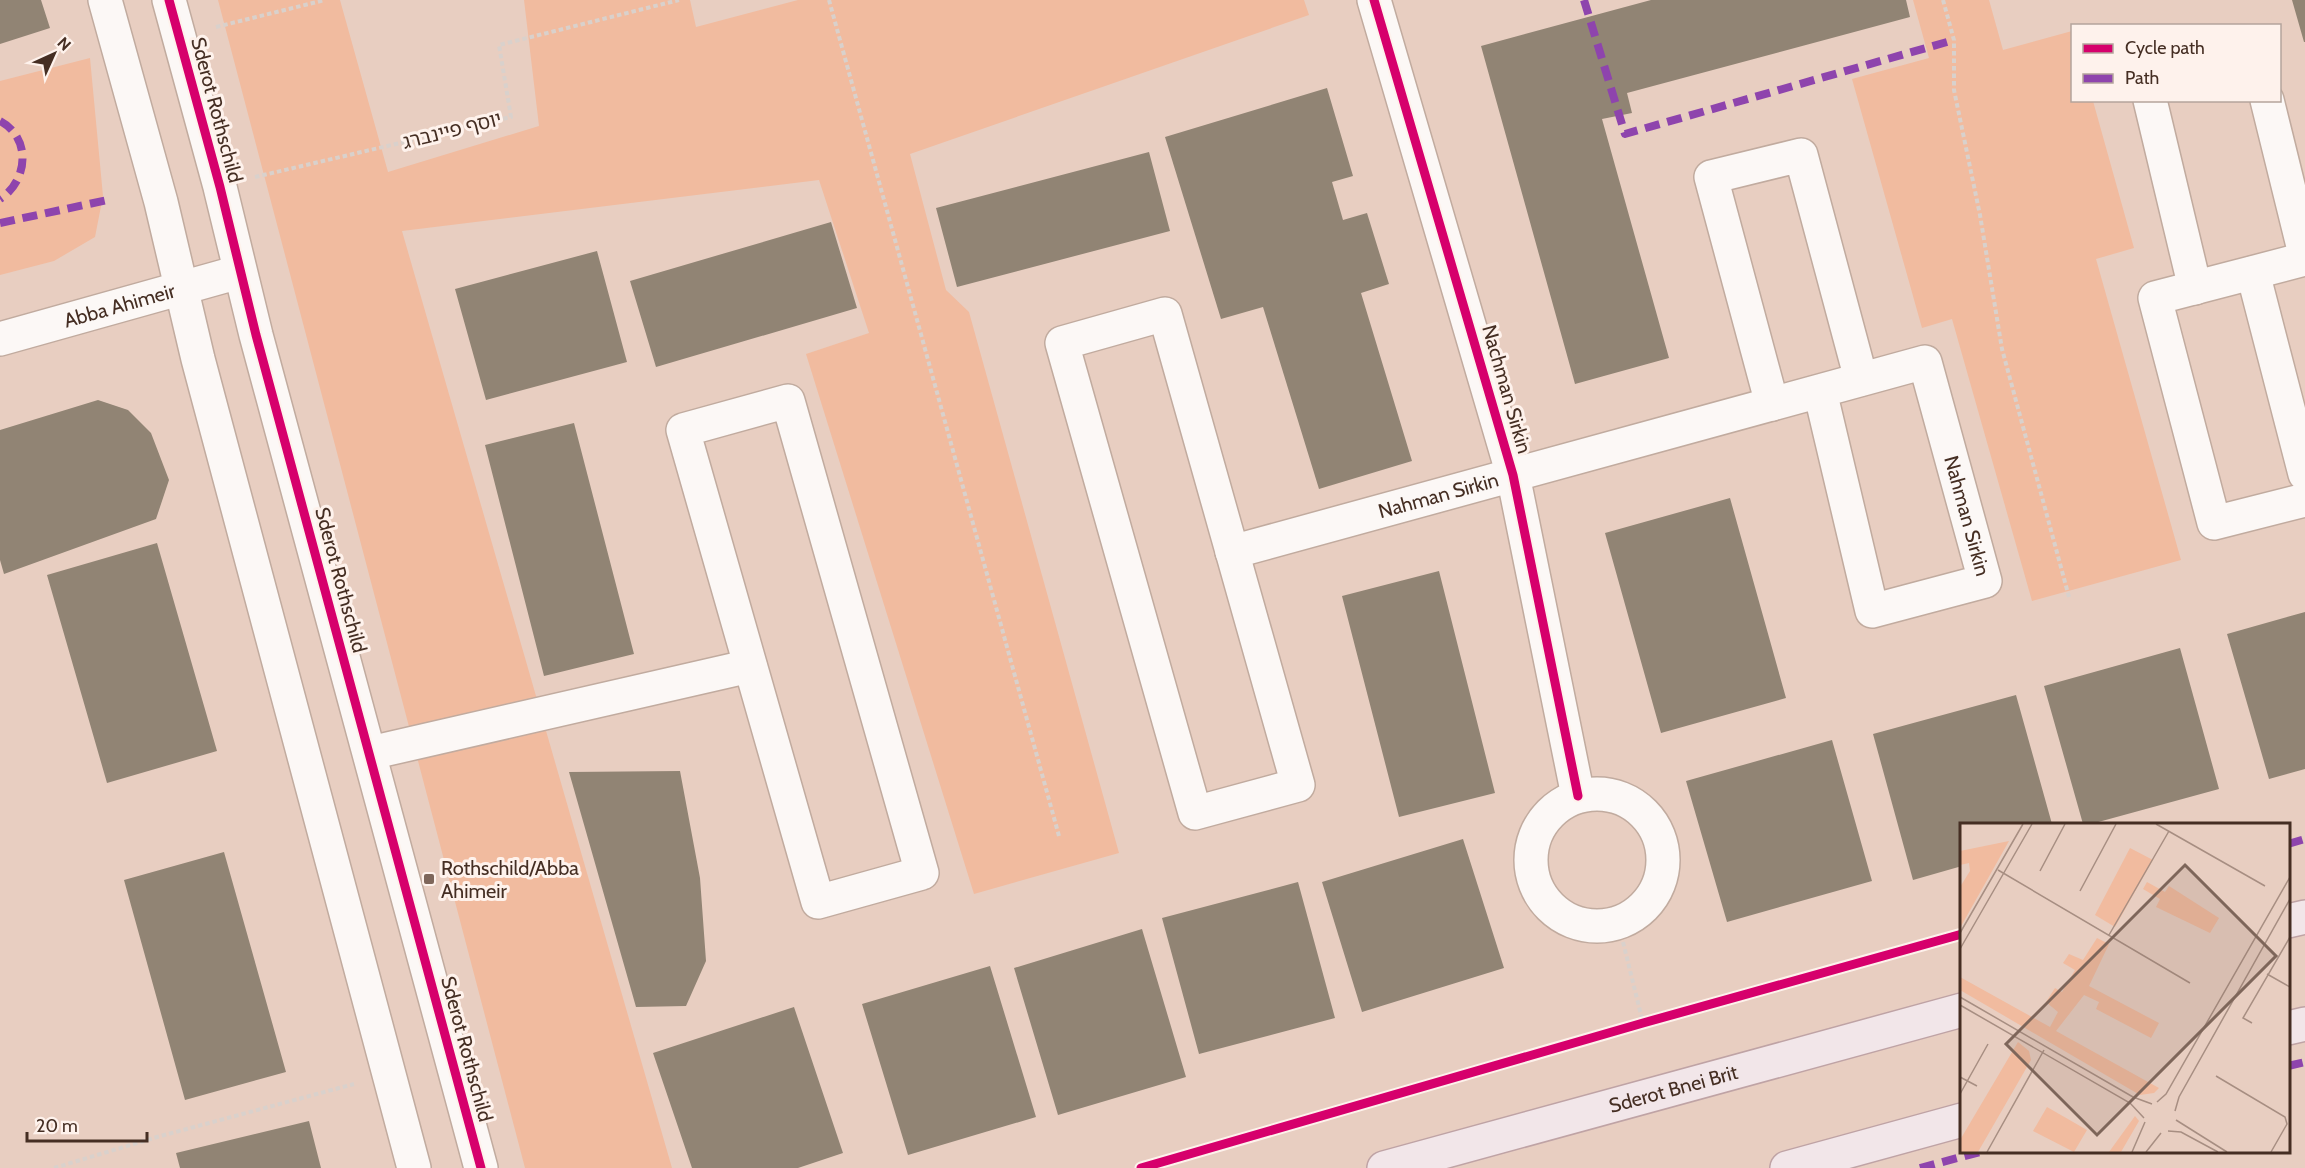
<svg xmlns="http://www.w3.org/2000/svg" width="2305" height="1168" viewBox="0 0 2305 1168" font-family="Cabin,'Noto Sans Hebrew',sans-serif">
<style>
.green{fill:#f1bb9f}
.building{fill:#918474}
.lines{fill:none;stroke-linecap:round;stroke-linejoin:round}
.minor-casing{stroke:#c1ab9f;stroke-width:36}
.major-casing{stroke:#bfa3a5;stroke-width:36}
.path{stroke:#d9d1cc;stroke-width:4;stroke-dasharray:4.5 3;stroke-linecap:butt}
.minor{stroke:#fcf8f6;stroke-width:33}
.major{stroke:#f2e6e9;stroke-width:33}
.quiet{stroke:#8e44ad;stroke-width:8;stroke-dasharray:15 8;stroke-linecap:butt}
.cycleway-casing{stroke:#fef2ec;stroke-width:13}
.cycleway{stroke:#d6006c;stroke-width:9}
.poi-dot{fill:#7e665a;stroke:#fef2ec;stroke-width:2}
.labels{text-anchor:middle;stroke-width:6;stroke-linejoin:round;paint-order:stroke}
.street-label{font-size:20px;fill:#452e23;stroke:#fef2ec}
.poi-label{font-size:20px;fill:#452e23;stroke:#fef2ec;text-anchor:start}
.inset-road{fill:none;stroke:#a78e82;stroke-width:1.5}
.view{fill:#7e665a;fill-opacity:0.15;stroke:#7e665a;stroke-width:3}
.inset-edge{fill:none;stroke:#452e23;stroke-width:3}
</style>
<rect width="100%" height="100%" fill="#e8cec1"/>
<path class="green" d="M218 0H340L388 172 539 126 524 0H690L696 27 798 0H1304L1309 15 910 154 946 290 969 312 1119 853 974 894 806 354 869 333 819 180 402 231 672 1168H525Z
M1913 0H1989L2003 50 2072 31V100L2093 101 2134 248 2096 259 2181 560 2032 601 1952 319 1922 328 1852 79 1929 58Z
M90 58 103 196 95 237 54 261 0 275V81Z"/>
<path class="building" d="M0 0H41L50 28 0 44Z
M1651 0H1906L1910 17 1627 93 1632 113 1602 119 1669 358 1575 384 1481 46Z
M2292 0H2305V42H2304Z
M1327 88 1353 176 1332 182 1343 220 1367 213 1389 284 1361 293 1412 461 1319 489 1263 307 1221 319 1165 137Z
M1149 152 1170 231 957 287 936 208Z
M831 222 857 308 656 367 630 281Z
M597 251 627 362 486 400 455 289Z
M98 400 128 410 151 433 169 480 156 519 4 574 0 560V430Z
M574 423 634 654 544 676 485 445Z
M1730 498 1786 698 1661 733 1605 533Z
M157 543 217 751 107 783 47 575Z
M1439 571 1495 793 1399 817 1342 596Z
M2305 612V769L2269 779 2227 634Z
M2180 648 2219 789 2091 824H2083L2044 686Z
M2016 695 2052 824H1962V866L1913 880 1873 734Z
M1832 740 1872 881 1727 922 1686 781Z
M680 771 700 878 706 961 686 1006 636 1007 569 772Z
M1463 839 1504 968 1362 1012 1322 882Z
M224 852 286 1072 185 1100 124 880Z
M1298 882 1335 1018 1199 1054 1162 918Z
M1142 929 1186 1077 1058 1115 1014 968Z
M990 966 1036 1117 908 1155 862 1004Z
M794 1007 843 1153 798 1168H692L653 1053Z
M309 1121 321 1168H180L176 1153Z"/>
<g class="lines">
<defs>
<g id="minor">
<path d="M105 0 161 202 198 359 414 1168"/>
<path d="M169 0 220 187 256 335 481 1168"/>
<path d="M1374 0 1513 475 1578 796"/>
<path d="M2150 100 2195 288"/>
<path d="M2267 100 2305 254"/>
<path d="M2305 259 2155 298 2214 523 2305 500"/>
<path d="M2253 273 2305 474"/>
<path d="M1165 314 1298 785 1195 813 1062 343Z"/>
<path id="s1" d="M0 339 239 272"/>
<path d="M788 401 922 873 818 902 683 430Z"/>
<path d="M1772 404 1711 177 1801 155 1861 379"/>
<path id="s2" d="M1232 552 1925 362 1985 581 1872 611 1820 391"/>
<path d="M370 753 750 666"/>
<circle cx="1597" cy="860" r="66"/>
</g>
<g id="major">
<path d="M2288 921 2305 917"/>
<path d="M2288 1028 2305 1024"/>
<path id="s3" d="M1384 1168 1962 1010"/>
<path d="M1787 1168 1962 1120"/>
</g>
</defs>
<use href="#minor" class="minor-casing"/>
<use href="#major" class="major-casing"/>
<path class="path" d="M829 0 1059 836
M1943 0 1954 40V90L1980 215 2002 349 2069 597
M216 27 325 0
M255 177 511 117 499 45 679 0
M1623 942 1643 1023
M54 1168 157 1137 354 1084"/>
<use href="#minor" class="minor"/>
<use href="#major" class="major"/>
<path class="quiet" d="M1584 0 1625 134 1954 40
M0 121C32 138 28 181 0 199
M0 223 112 199
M2288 844 2305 839
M2288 1066 2305 1062
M1920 1168 1980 1152"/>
<defs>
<path id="cycleway" d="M169 0 220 187 256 335 481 1168
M1374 0 1513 475 1578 796
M1141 1168 1643 1023 1962 934"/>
</defs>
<use href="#cycleway" class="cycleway-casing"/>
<use href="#cycleway" class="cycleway"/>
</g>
<rect class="poi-dot" x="423" y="873" width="12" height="12" rx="3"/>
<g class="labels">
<g class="street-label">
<text transform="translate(217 110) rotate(75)" y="7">Sderot Rothschild</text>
<text transform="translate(452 130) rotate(-14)" y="7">יוסף פיינברג</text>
<text dy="7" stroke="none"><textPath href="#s1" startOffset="124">Abba Ahimeir</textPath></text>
<text transform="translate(1507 389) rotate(74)" y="7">Nachman Sirkin</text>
<text dy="7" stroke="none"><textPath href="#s2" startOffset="214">Nahman Sirkin</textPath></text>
<text dy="7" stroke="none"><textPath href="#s2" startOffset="878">Nahman Sirkin</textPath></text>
<text transform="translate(341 580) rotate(75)" y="7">Sderot Rothschild</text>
<text transform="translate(467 1049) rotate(75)" y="7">Sderot Rothschild</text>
<text dy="7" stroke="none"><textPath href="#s3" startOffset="300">Sderot Bnei Brit</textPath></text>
</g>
<g class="poi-label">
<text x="441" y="875">Rothschild/Abba<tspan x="441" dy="23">Ahimeir</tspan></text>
</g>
</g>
<g transform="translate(1960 823)">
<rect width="330" height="330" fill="#e8cec1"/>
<path d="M49 18 0 105V64L10 48 9 40 0 42V28ZM170 25 193 37 155 104 135 92ZM187 59 205 69 209 63 259 95 250 110 196 84 200 76 183 66ZM137 115 149 121 129 163 199 200 191 215 136 186 139 179 124 172 96 208 199 265 194 270 180 272 0 167V154L90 204 98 189 86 179 95 165 102 169 115 147 103 140 109 131 123 137ZM58 219 69 228 71 237 18 329H0V317ZM87 284 127 307 114 329 73 308ZM175 293 179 298 161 329H149Z" fill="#f1bb9f"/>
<path class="inset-road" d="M196 1 305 63M38 47 230 160M80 48 105 1M120 68 156 1M0 110 63 1M149 112 209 8M0 126 72 1M307 151 330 164M0 174 173 274 192 281M0 182 170 280 184 295M292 200 283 195 330 114M256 253 325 294 327 301 311 329M0 254 17 263M0 271 28 221M197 279 206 271 330 54M215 288 219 274 330 76M216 297 267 329M208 308 221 309 258 329M27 329 84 227M172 329 185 299M186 329 201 310"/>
<path class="view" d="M225 42 316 133 137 312 46 221Z"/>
<rect width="330" height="330" class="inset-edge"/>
</g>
<rect x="2071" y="24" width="210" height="78" fill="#fef2ec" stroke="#b4a49c" stroke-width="1.5"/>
<rect x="2083" y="44" width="30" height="9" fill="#d6006c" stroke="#b4a49c" stroke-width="1.5"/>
<text x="2125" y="54" font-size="18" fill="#452e23">Cycle path</text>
<rect x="2083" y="74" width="30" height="9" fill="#8e44ad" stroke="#b4a49c" stroke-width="1.5"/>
<text x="2125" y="84" font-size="18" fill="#452e23">Path</text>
<g transform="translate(54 54) rotate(45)" stroke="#fef2ec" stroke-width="4.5" paint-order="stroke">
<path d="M0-4.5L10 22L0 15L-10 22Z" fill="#452e23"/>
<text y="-9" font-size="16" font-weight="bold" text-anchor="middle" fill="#452e23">N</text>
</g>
<path d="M27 1132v9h120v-9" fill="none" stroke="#452e23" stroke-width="3"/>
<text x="36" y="1132" font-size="18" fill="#452e23" stroke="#fef2ec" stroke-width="4.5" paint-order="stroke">20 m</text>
</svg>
